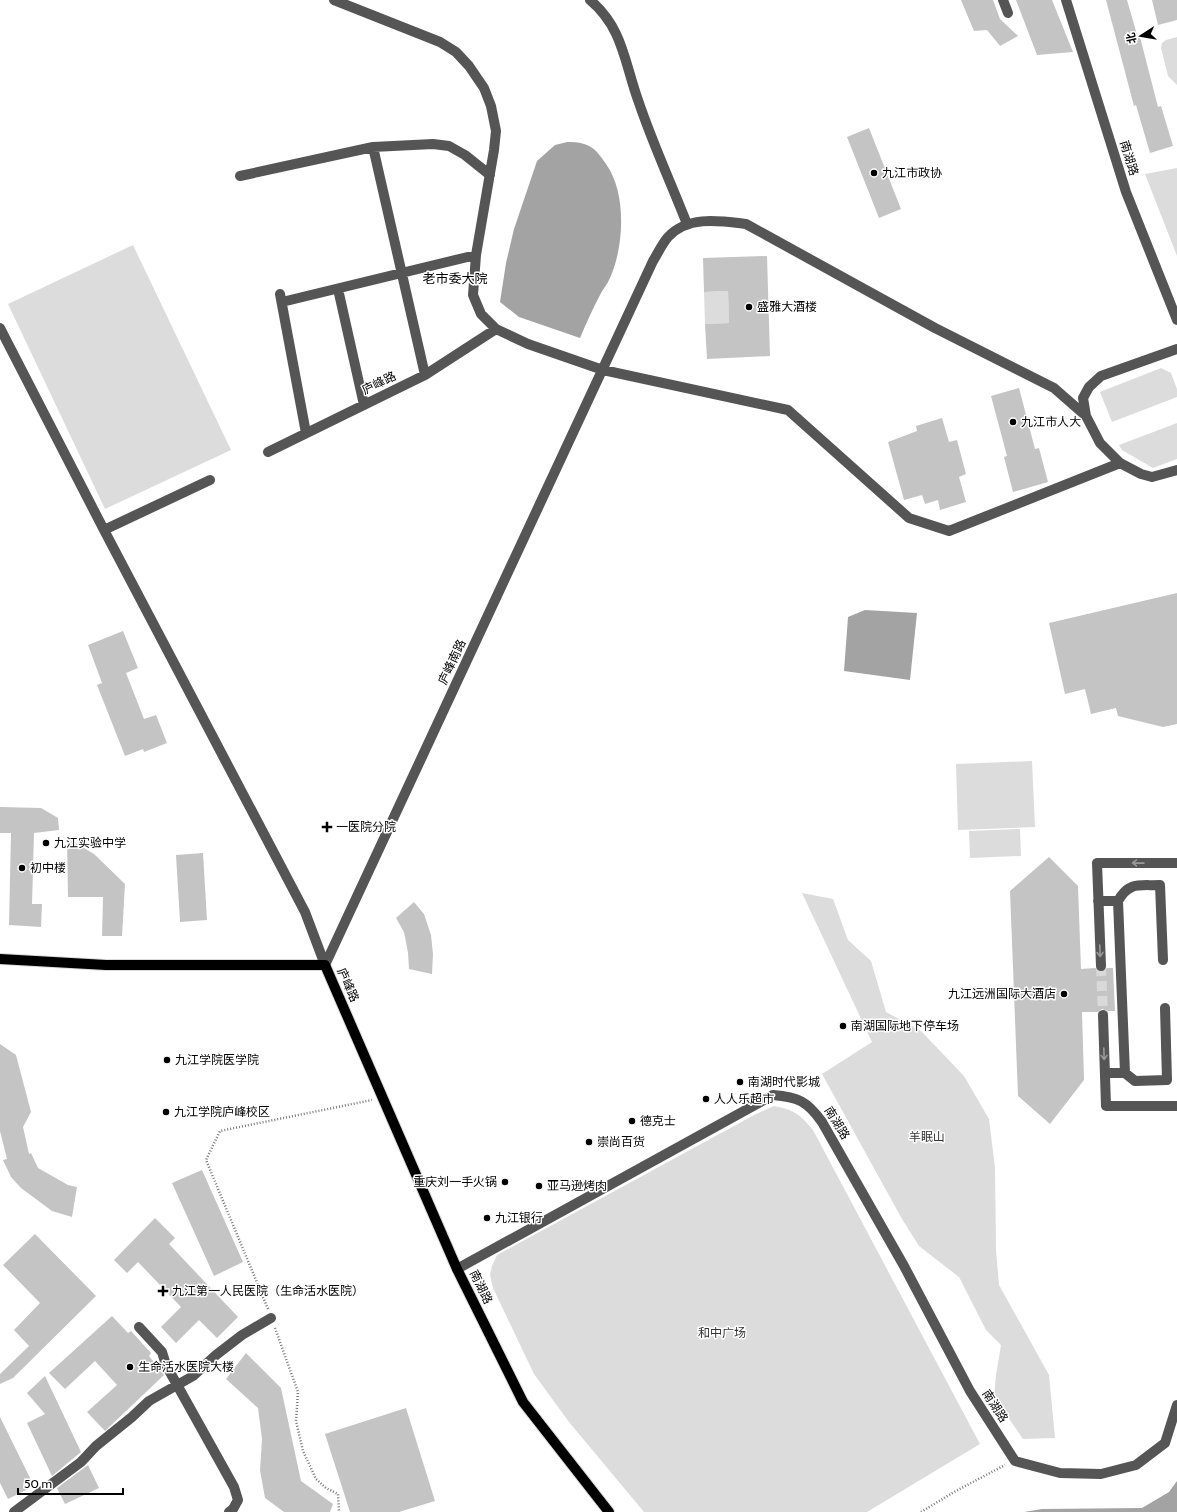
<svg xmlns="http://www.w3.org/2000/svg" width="1177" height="1512" viewBox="0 0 1177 1512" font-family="Cabin,'Noto Sans SC',sans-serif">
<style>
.green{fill:#dcdcdc}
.water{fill:#a3a3a3}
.building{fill:#c4c4c4}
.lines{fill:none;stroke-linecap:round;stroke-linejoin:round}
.minor-tunnel{stroke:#d9d9d9;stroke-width:10;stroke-dasharray:10 5;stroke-linecap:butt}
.major-casing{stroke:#dbdbdb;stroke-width:12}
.path{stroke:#777;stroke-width:2.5;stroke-dasharray:1 2;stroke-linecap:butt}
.minor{stroke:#555;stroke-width:10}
.major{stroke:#000;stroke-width:10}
.oneway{stroke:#999}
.poi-dot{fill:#000;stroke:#fff;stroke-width:1.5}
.labels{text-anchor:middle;stroke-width:3;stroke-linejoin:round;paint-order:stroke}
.street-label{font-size:12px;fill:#000;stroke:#fff}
.poi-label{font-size:12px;fill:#000;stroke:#fff;text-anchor:start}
.park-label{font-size:12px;fill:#333;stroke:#fff}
.neighbourhood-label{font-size:13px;fill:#000;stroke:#fff}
</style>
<rect width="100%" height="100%" fill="#fff"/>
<path class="green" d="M1177 37V85L1168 76 1161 48 1162 43 1166 40Z
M1177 168V256L1145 174Z
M133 245 231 450 105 509 8 304Z
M728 291 729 323 705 324 704 292Z
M1161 368 1171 373 1177 389V397L1112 422 1100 392Z
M1177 423V459L1153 468 1122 450 1119 445Z
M1032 761 1035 827 958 830 956 764Z
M1020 829 1021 856 970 858 969 831Z
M802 893 833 899 848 940 871 961 886 1012 921 1031 964 1076 989 1119 995 1168 996 1250 999 1285 1049 1375 1055 1438 1023 1439 994 1397 996 1375 1001 1345 986 1330 959 1277 919 1246 902 1219 822 1074 872 1042Z
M774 1106C794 1110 800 1114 813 1130L980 1444 867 1512H644L569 1422 534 1374 493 1288 490 1275 492 1266 497 1255 756 1114Z"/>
<path class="water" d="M567 142C588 142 595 147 606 164 627 193 624 247 610 278 607 285 602 290 599 297 592 310 586 324 580 338L519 317 500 302 506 263 514 229 537 161 555 145Z
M865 610 917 613 910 680 844 671 848 617Z
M1177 1481V1512H1024L1042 1509 1142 1508 1169 1492Z"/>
<path class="building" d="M961 0H993L1000 19 1018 36 1000 46 987 30 974 31Z
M1016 0H1052L1073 52 1037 55Z
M1106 0H1127L1138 38 1140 37 1158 107 1161 106 1173 146 1150 153 1136 105 1134 106Z
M1152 0H1177V20L1158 25Z
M869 128 901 209 879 218 847 137Z
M767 256 770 356 707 359 705 324 729 323 728 291 704 292 703 258Z
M1019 388 1035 449 1039 448 1048 482 1013 492 1004 457 1007 456 991 396Z
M942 418 949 442 957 440 966 474 959 477 966 502 940 510 938 500 925 504 922 495 904 500 888 442 917 431 916 426Z
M1177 593V724L1163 727 1118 716 1116 708 1091 714 1085 689 1065 694 1049 623Z
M123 631 138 668 126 673 144 719 156 715 167 743 144 752 143 749 125 756 97 685 102 683 88 645Z
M0 807 41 808 58 818 59 830 34 833 32 904H42L41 927 9 925 11 833H0Z
M67 838 94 854 125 884 122 936H102L103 897H68Z
M203 853 207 920 180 922 176 855Z
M1049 857 1078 886 1081 969 1095 968 1102 972 1107 968H1113L1115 1011H1108L1102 1009 1098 1012H1082L1084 1080 1050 1124 1018 1096 1010 891Z
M414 902 424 914 431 935 433 954 432 974 409 969 408 953 404 932 396 918Z
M0 1044 16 1055 31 1112 23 1127 29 1154 31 1153 38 1168 68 1185 77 1187 72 1217 52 1211 21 1188 11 1177 3 1160 7 1159 0 1131Z
M202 1170 243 1262 214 1276 172 1183Z
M155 1218 175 1238 169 1244 238 1317 217 1338 199 1320 176 1343 161 1327 181 1307 138 1262 127 1273 114 1260Z
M35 1234 96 1296 13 1378 0 1384V1374L29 1346 14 1330 40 1303 3 1265Z
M112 1316 128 1333 131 1331 151 1353 149 1356 164 1375 105 1431 87 1412 117 1385 95 1361 65 1389 49 1373Z
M246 1353 281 1388 301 1481 333 1504 330 1512H284L265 1498 260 1470 262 1439 258 1408 226 1379Z
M45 1376 81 1452 52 1476 27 1423 45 1414 27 1393Z
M406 1408 435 1501 399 1512H350L325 1434Z
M0 1417 34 1486 8 1499 0 1483Z
M88 1465 99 1488 65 1504 57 1488Z"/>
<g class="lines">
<path class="minor-tunnel" d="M1101 966 1103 1015"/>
<defs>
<path id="major" d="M0 959 106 965H325L457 1269 523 1402 609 1512"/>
</defs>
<use href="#major" class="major-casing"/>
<path class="path" d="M268 1309 206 1160 220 1131 372 1100
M275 1328 298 1392 296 1421 303 1451 316 1479 326 1488 338 1494 339 1512
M921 1512 954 1492 1005 1465"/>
<path class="minor" d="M334 0 440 42 456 52 469 66 484 88 491 106 496 131 494 150 476 255 473 295 481 314 496 329 528 344 603 370 788 410 909 518 949 531 1120 463
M590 0C623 28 624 61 638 100 652 142 671 183 687 224
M1003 0 1008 13
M1066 0 1126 192 1177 320
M373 147 425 375
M240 176 373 147 433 144 449 146 465 155 490 175
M338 289 364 405
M280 294 306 433
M282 302 476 255
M0 328 104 530 305 912 325 965
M1086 416 1083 398 1089 387 1101 376 1177 349
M268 452 425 375 496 329
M104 530 210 480
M1098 901H1118
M1163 960 1160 885C1140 886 1129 881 1118 901L1125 1073 1135 1081 1167 1080 1165 1008
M325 965 653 261C658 253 662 244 668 237 688 215 721 221 746 224L935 328 1054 388 1086 416 1100 443 1120 463 1141 474 1152 477 1177 470
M1101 966 1097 863H1177
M1103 1015 1106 1106H1177
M1105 1073H1125
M457 1269 773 1095C798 1097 807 1101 822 1122L904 1266 970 1391 1015 1461 1060 1473 1101 1474 1136 1465 1165 1443 1177 1405
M139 1327 162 1352 166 1365 234 1487 238 1500 233 1509 229 1512
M14 1512 81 1462 96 1446 132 1417 149 1401 193 1376 216 1355 242 1335 271 1318"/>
<use href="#major" class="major"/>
</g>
<defs><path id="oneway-shaft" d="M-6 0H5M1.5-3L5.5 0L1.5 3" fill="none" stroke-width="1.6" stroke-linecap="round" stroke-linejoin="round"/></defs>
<g class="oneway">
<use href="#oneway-shaft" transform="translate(1138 863) rotate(-179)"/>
<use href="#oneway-shaft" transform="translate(1100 951) rotate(88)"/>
<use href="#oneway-shaft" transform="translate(1104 1054) rotate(88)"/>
</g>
<g class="poi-dot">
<circle cx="874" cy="173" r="4"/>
<circle cx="749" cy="307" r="4"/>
<circle cx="1013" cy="422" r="4"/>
<path d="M325 821h4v4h4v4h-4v4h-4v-4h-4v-4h4z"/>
<circle cx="46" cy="843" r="4"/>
<circle cx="22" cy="868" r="4"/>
<circle cx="1064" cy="994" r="4"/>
<circle cx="843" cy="1026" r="4"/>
<circle cx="167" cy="1060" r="4"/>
<circle cx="740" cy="1082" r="4"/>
<circle cx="706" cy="1099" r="4"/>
<circle cx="166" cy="1112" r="4"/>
<circle cx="632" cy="1121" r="4"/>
<circle cx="589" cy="1142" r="4"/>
<circle cx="505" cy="1182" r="4"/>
<circle cx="539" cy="1186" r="4"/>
<circle cx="487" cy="1218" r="4"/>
<path d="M161 1285h4v4h4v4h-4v4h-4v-4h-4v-4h4z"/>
<circle cx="130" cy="1367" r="4"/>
</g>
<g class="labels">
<g class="street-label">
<text transform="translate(1129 158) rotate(73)" y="4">南湖路</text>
<text transform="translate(379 383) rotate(-26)" y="4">庐峰路</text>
<text transform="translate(452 662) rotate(-65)" y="4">庐峰南路</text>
<text transform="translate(348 985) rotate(66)" y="4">庐峰路</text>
<text transform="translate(837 1123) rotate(58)" y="4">南湖路</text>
<text transform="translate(481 1287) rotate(64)" y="4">南湖路</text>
<text transform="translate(995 1406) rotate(57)" y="4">南湖路</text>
</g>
<g class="poi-label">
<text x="882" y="177">九江市政协</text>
<text x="757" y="311">盛雅大酒楼</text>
<text x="1021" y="426">九江市人大</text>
<text x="336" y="831">一医院分院</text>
<text x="54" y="847">九江实验中学</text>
<text x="30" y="872">初中楼</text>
<text x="1056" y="998" text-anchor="end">九江远洲国际大酒店</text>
<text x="851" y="1030">南湖国际地下停车场</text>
<text x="175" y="1064">九江学院医学院</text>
<text x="748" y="1086">南湖时代影城</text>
<text x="714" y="1103">人人乐超市</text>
<text x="174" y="1116">九江学院庐峰校区</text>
<text x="640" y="1125">德克士</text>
<text x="597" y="1146">崇尚百货</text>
<text x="497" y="1186" text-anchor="end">重庆刘一手火锅</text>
<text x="547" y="1190">亚马逊烤肉</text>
<text x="495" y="1222">九江银行</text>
<text x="172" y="1295">九江第一人民医院（生命活水医院）</text>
<text x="138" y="1371">生命活水医院大楼</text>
</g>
<g class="park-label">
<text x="927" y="1141">羊眠山</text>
<text x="722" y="1337">和中广场</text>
</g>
<g class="neighbourhood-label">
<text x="455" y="283">老市委大院</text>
</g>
</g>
<g transform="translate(1141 36) rotate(258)" stroke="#ffffff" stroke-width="3" paint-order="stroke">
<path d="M0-3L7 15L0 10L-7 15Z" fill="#000000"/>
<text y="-6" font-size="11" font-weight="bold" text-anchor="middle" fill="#000000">北</text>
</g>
<path d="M18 1488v6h105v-6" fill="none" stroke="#000000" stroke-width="2"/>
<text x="24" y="1488" font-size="12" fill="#000000" stroke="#ffffff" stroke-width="3" paint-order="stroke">50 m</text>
</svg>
